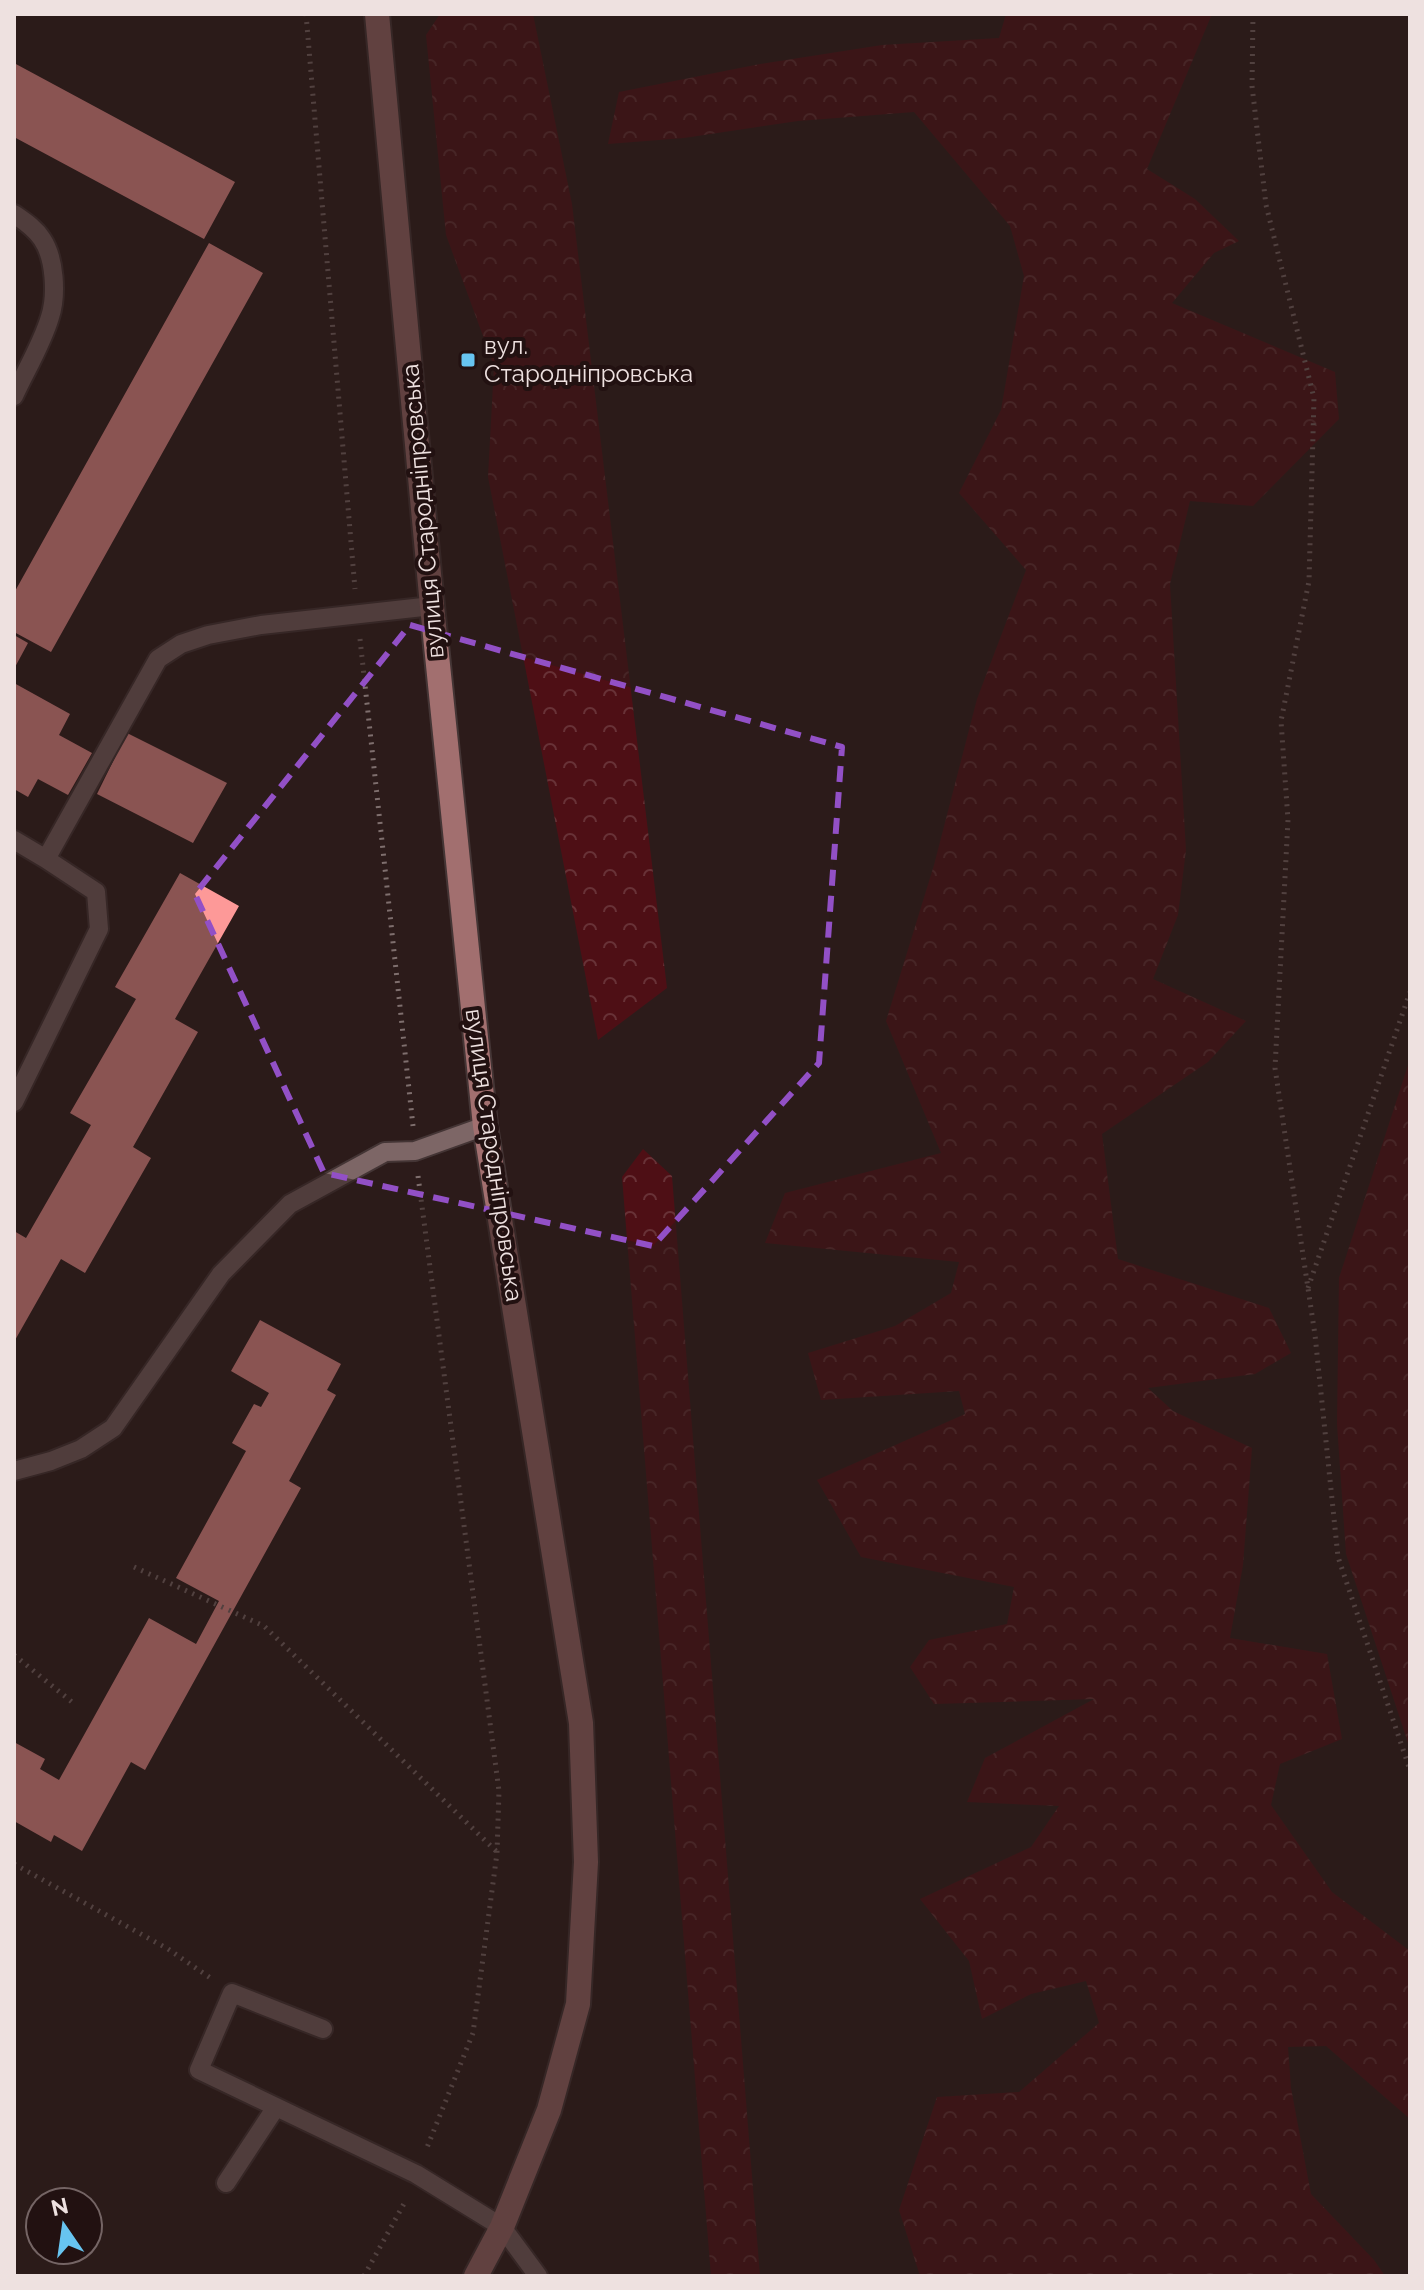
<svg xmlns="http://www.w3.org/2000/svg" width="1424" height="2290" viewBox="0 0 1424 2290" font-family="Raleway,sans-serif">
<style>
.forest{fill:url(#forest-crowns)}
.building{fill:#fd9998}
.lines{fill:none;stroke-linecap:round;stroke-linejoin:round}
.lane-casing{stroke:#443535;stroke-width:22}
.secondary-casing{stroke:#443535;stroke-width:28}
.path{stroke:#7f6f6e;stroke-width:5;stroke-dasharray:2 6;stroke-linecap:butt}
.lane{stroke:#7d6666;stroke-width:18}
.secondary{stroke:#a26f6f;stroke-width:24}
.marked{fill:none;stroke:#9250c6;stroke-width:6;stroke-dasharray:16 10;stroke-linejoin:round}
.poi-dot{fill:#67c4f0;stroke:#211;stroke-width:3}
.labels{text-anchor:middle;stroke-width:8;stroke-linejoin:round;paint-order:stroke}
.poi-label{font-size:24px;fill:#eee1e0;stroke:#211;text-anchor:start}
.street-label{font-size:24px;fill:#eee1e0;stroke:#211}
</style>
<defs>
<pattern id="forest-crowns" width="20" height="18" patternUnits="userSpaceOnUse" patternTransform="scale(2)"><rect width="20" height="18" fill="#4e0f15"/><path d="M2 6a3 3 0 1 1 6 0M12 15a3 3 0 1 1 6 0" fill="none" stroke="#683237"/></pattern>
</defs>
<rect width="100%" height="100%" fill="#2c1b1a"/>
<path class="forest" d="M440 14H533L572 204 667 988 598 1040 488 477 494 366 446 235 426 35Z
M1006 14H1212L1147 169 1195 199 1239 241 1214 253 1172 303 1335 372 1339 419 1253 506 1190 501 1170 584 1186 850 1178 915 1153 979 1246 1021 1208 1062 1102 1134 1118 1259 1269 1308 1291 1353 1255 1374 1148 1388 1173 1411 1252 1448 1243 1565 1230 1638 1327 1654 1342 1739 1280 1764 1271 1805 1332 1892 1410 1951V2119L1326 2046 1288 2047 1291 2088 1311 2194 1374 2260 1385 2276H920L899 2210 937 2097 1019 2092 1099 2023 1086 1981 1031 1994 982 2019 969 1961 920 1899 1031 1847 1059 1806 967 1802 985 1758 1094 1699 934 1704 910 1667 929 1640 1007 1624 1014 1587 861 1557 817 1480 965 1414 959 1391 821 1400 808 1353 895 1326 951 1293 959 1262 765 1243 785 1193 941 1153 886 1021 934 865 977 699 1026 570 959 493 1001 410 1024 276 1010 226 914 112 798 121 684 138 608 144 619 92 760 64 882 45 999 38Z
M1410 1059V1749L1346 1554 1337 1424 1339 1278Z
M643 1149 672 1176 760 2276H711L622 1177Z"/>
<path class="building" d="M14 63 235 182 204 239 14 137Z
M209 243 263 273 51 652 14 632V593Z
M14 635 28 643 14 669Z
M14 683 70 714 59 735 92 753 68 795 38 779 28 797 14 789Z
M127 733 227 783 193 843 97 794Z
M180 873 239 906 175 1019 198 1032 133 1147 151 1158 85 1273 61 1259 14 1342V1231L26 1238 91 1125 70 1113 136 999 115 987Z
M260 1320 341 1364 327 1390 336 1395 289 1481 301 1488 145 1770 131 1762 82 1851 54 1835 51 1842 14 1821V1742L45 1759 40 1769 59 1780 149 1618 196 1644 219 1601 176 1578 246 1451 232 1443 254 1404 261 1407 269 1393 231 1371Z"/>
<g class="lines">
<defs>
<path id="lane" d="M14 214C24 221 35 228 42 239 55 258 57 295 50 317 42 344 26 370 14 396
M14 840 46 859 158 659 181 644 208 635 261 625 432 606
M14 1102 99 929 96 892 46 859
M14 1471 51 1461 81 1449 113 1428 221 1274 290 1204 385 1152 415 1151 485 1126
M323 2029 232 1993 199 2070 416 2174 502 2227 538 2276
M226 2183 276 2107"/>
<path id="secondary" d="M377 14 432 606 485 1126 581 1723 586 1862 578 2004 549 2110 502 2227 476 2276"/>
</defs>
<use href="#lane" class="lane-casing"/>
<use href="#secondary" class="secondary-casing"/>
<path class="path" d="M306 14 355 589
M1253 14 1252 86 1266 205 1314 398 1309 581 1281 721 1288 820 1275 1068 1315 1335 1338 1557 1410 1770
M360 639 413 1126
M418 1176 499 1791 497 1853 473 2033 426 2150
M1308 1288 1410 992
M134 1567 264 1626 497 1852
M14 1655 72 1702
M14 1864 168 1949 212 1979
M364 2276 406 2200"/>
<use href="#lane" class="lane"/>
<use href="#secondary" class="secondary"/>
</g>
<path d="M0 0H1424V2290H0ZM410 625 842 747 819 1063 653 1246 324 1173 195 894Z" fill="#2c1b1a" fill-opacity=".55" fill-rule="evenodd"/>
<path class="marked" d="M410 625 842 747 819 1063 653 1246 324 1173 195 894Z"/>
<rect class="poi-dot" x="460" y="352" width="16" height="16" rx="4"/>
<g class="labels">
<g class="poi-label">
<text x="484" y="354">вул.<tspan x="484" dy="28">Стародніпровська</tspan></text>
</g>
<g class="street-label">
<text transform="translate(423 511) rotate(-95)" y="8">вулиця Стародніпровська</text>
<text transform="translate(494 1155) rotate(82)" y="8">вулиця Стародніпровська</text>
</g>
</g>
<rect width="1424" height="2290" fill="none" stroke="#eee1e0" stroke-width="32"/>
<g transform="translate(64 2226) rotate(347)"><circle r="38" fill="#221111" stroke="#746464" stroke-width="2"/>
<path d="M0-6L14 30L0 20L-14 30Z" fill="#67c4f0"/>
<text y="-12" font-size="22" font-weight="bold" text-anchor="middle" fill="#eee1e0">N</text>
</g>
</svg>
